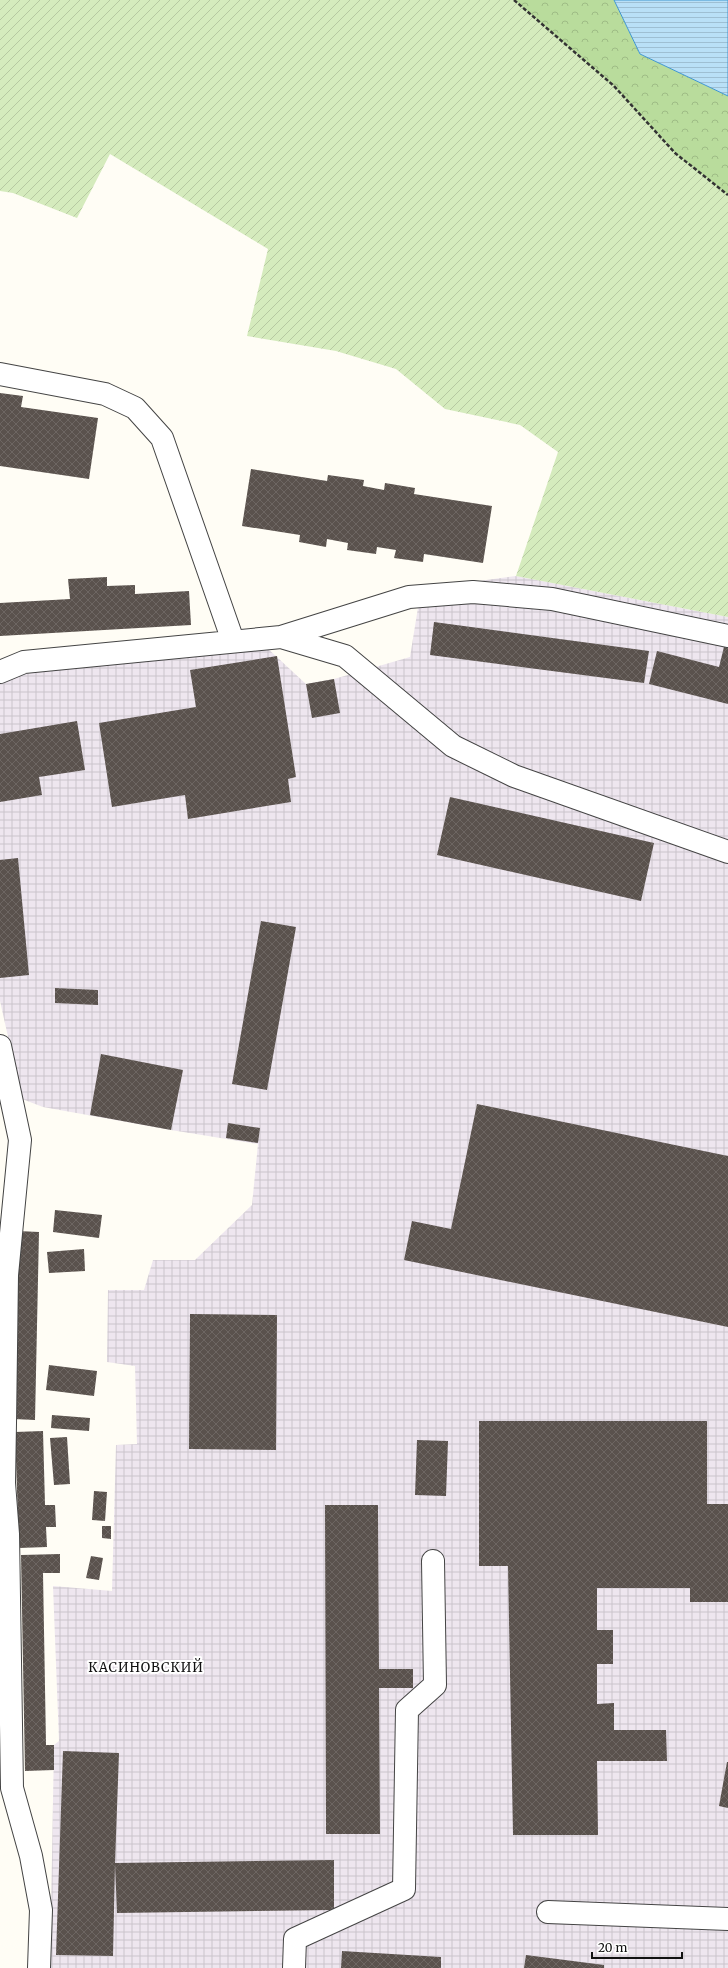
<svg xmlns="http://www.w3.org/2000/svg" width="728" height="1968" viewBox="0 0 728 1968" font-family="Merriweather,serif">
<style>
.industrial{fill:url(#industrial-grid)}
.forest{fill:url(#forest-crowns)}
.garden{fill:url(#garden-furrows)}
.water{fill:url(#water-rules);stroke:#3f96cf}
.building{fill:url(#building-cross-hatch)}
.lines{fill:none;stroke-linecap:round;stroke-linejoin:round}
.minor-casing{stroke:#444;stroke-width:24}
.path{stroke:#333;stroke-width:2.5;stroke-dasharray:4 2;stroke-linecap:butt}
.minor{stroke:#fff;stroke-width:22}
.labels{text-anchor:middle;stroke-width:4;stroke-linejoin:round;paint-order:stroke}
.quarter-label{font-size:13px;letter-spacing:1px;fill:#111;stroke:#fff}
</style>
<defs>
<pattern id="industrial-grid" width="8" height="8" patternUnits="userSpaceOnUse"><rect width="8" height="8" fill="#eee6ef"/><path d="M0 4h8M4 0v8" fill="none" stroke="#cbc4cc"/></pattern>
<pattern id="forest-crowns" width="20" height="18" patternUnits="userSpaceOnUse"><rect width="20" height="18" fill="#b9dc9c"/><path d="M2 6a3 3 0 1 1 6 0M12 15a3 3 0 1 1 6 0" fill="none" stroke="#9ebc85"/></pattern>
<pattern id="garden-furrows" width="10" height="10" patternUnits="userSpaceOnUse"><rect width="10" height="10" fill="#d5ebbd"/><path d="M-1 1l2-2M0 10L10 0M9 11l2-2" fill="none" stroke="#b6c8a1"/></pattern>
<pattern id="water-rules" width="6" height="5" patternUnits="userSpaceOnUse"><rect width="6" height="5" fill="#b9e0f7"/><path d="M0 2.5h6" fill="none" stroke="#9ebfd3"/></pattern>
<pattern id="building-cross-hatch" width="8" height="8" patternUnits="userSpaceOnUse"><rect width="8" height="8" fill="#5a524d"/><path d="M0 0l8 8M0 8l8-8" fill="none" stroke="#6d6662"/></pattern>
</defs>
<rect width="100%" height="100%" fill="#fffdf5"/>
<path class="industrial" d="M516 576 728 617V1968H50L54 1745 59 1741 53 1586 112 1591 116 1445 137 1444 135 1366 107 1362 108 1290H144L153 1260H195L252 1205 258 1144 171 1130 43 1107 22 1099 0 1001V684L24 674 265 646 306 684 334 679 410 657 421 589Z"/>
<path class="forest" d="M514 0H614L640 54 728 96V195L675 153 614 86Z"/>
<path class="garden" d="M0 0H514L614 86 675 153 728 195V617L516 576 558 452 520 425 445 409 396 369 336 351 247 336 268 249 110 154 77 218 13 193 0 191Z"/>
<path class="water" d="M614 0H728V96L640 54Z"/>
<path class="building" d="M0 393 23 396 21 407 98 418 89 479 0 466Z
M251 469 327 481 328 475 364 480 363 486 384 490 385 483 415 488 414 494 492 506 483 563 424 554 423 562 394 558 396 550 377 547 376 554 347 550 348 543 327 539 326 547 299 542 300 535 242 526Z
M107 577V586L135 585V594L189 591 191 625 0 636V603L70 599 68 579Z
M434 622 649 651 644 683 430 655Z
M724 647 728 648V704L649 684 657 651 719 667Z
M277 656 296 777 288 779 291 802 188 819 185 795 112 807 99 723 196 707 190 670Z
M334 679 340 713 312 718 306 684Z
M77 721 85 770 39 777 42 795 0 802V734Z
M450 797 654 843 641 901 437 855Z
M18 858 29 975 0 978V860Z
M261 921 296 927 267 1090 232 1084Z
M55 988 98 990V1005L55 1003Z
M101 1054 183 1070 171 1130 90 1115Z
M477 1104 728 1156V1327L404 1260 412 1221 451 1229Z
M228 1123 260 1128 258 1143 226 1138Z
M55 1210 102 1215 99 1238 53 1232Z
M18 1231 39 1232 35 1420 14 1419Z
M84 1249 85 1271 49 1273 47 1252Z
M190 1314 277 1315 276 1450 189 1449Z
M49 1365 97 1371 94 1396 46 1390Z
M52 1415 90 1418 89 1431 51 1428Z
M479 1421H707V1504H728V1602H690V1588H597V1630H613V1664H597V1704L614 1703V1730H666L667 1761H597L598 1835H513L508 1566H479Z
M43 1431 45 1505H55L56 1527H46L47 1547 19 1548 15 1432Z
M67 1437 70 1484 54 1485 50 1438Z
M417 1440 448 1441 446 1496 415 1495Z
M94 1491 107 1492 105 1521 92 1520Z
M325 1505H378L379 1669H413V1688H379L380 1834H326Z
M102 1526H111V1539L102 1538Z
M60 1554V1573H43L46 1745H54V1770L25 1771 21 1555Z
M91 1556 103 1558 99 1580 86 1578Z
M63 1751 119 1753 115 1863 334 1860V1910L117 1913 115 1864 113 1956 56 1955Z
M727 1762H728V1808L719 1806Z
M342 1951 441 1957V1968H341Z
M526 1955 604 1965V1968H524Z"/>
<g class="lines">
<defs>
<path id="minor" d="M0 374 105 394 135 408 162 438 233 641
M281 637 409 597 473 592 552 599 728 636
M0 672 24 662 281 637 345 656 453 746 514 776 728 852
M0 1046 20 1140 7 1275 5 1423 4 1483 8 1534 12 1788 31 1856 41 1910 39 1968
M548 1912 728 1919
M294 1968 295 1939 404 1889 407 1710 435 1685 433 1561"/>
</defs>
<use href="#minor" class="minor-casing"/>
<path class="path" d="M514 0 614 86 675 153 728 195"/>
<use href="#minor" class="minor"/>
</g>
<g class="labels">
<g class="quarter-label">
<text x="146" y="1672">КАСИНОВСКИЙ</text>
</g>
</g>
<path d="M592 1952v6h90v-6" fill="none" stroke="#111111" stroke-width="2"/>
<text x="598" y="1952" font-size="12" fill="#111111" stroke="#ffffff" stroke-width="3" paint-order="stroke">20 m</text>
</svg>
